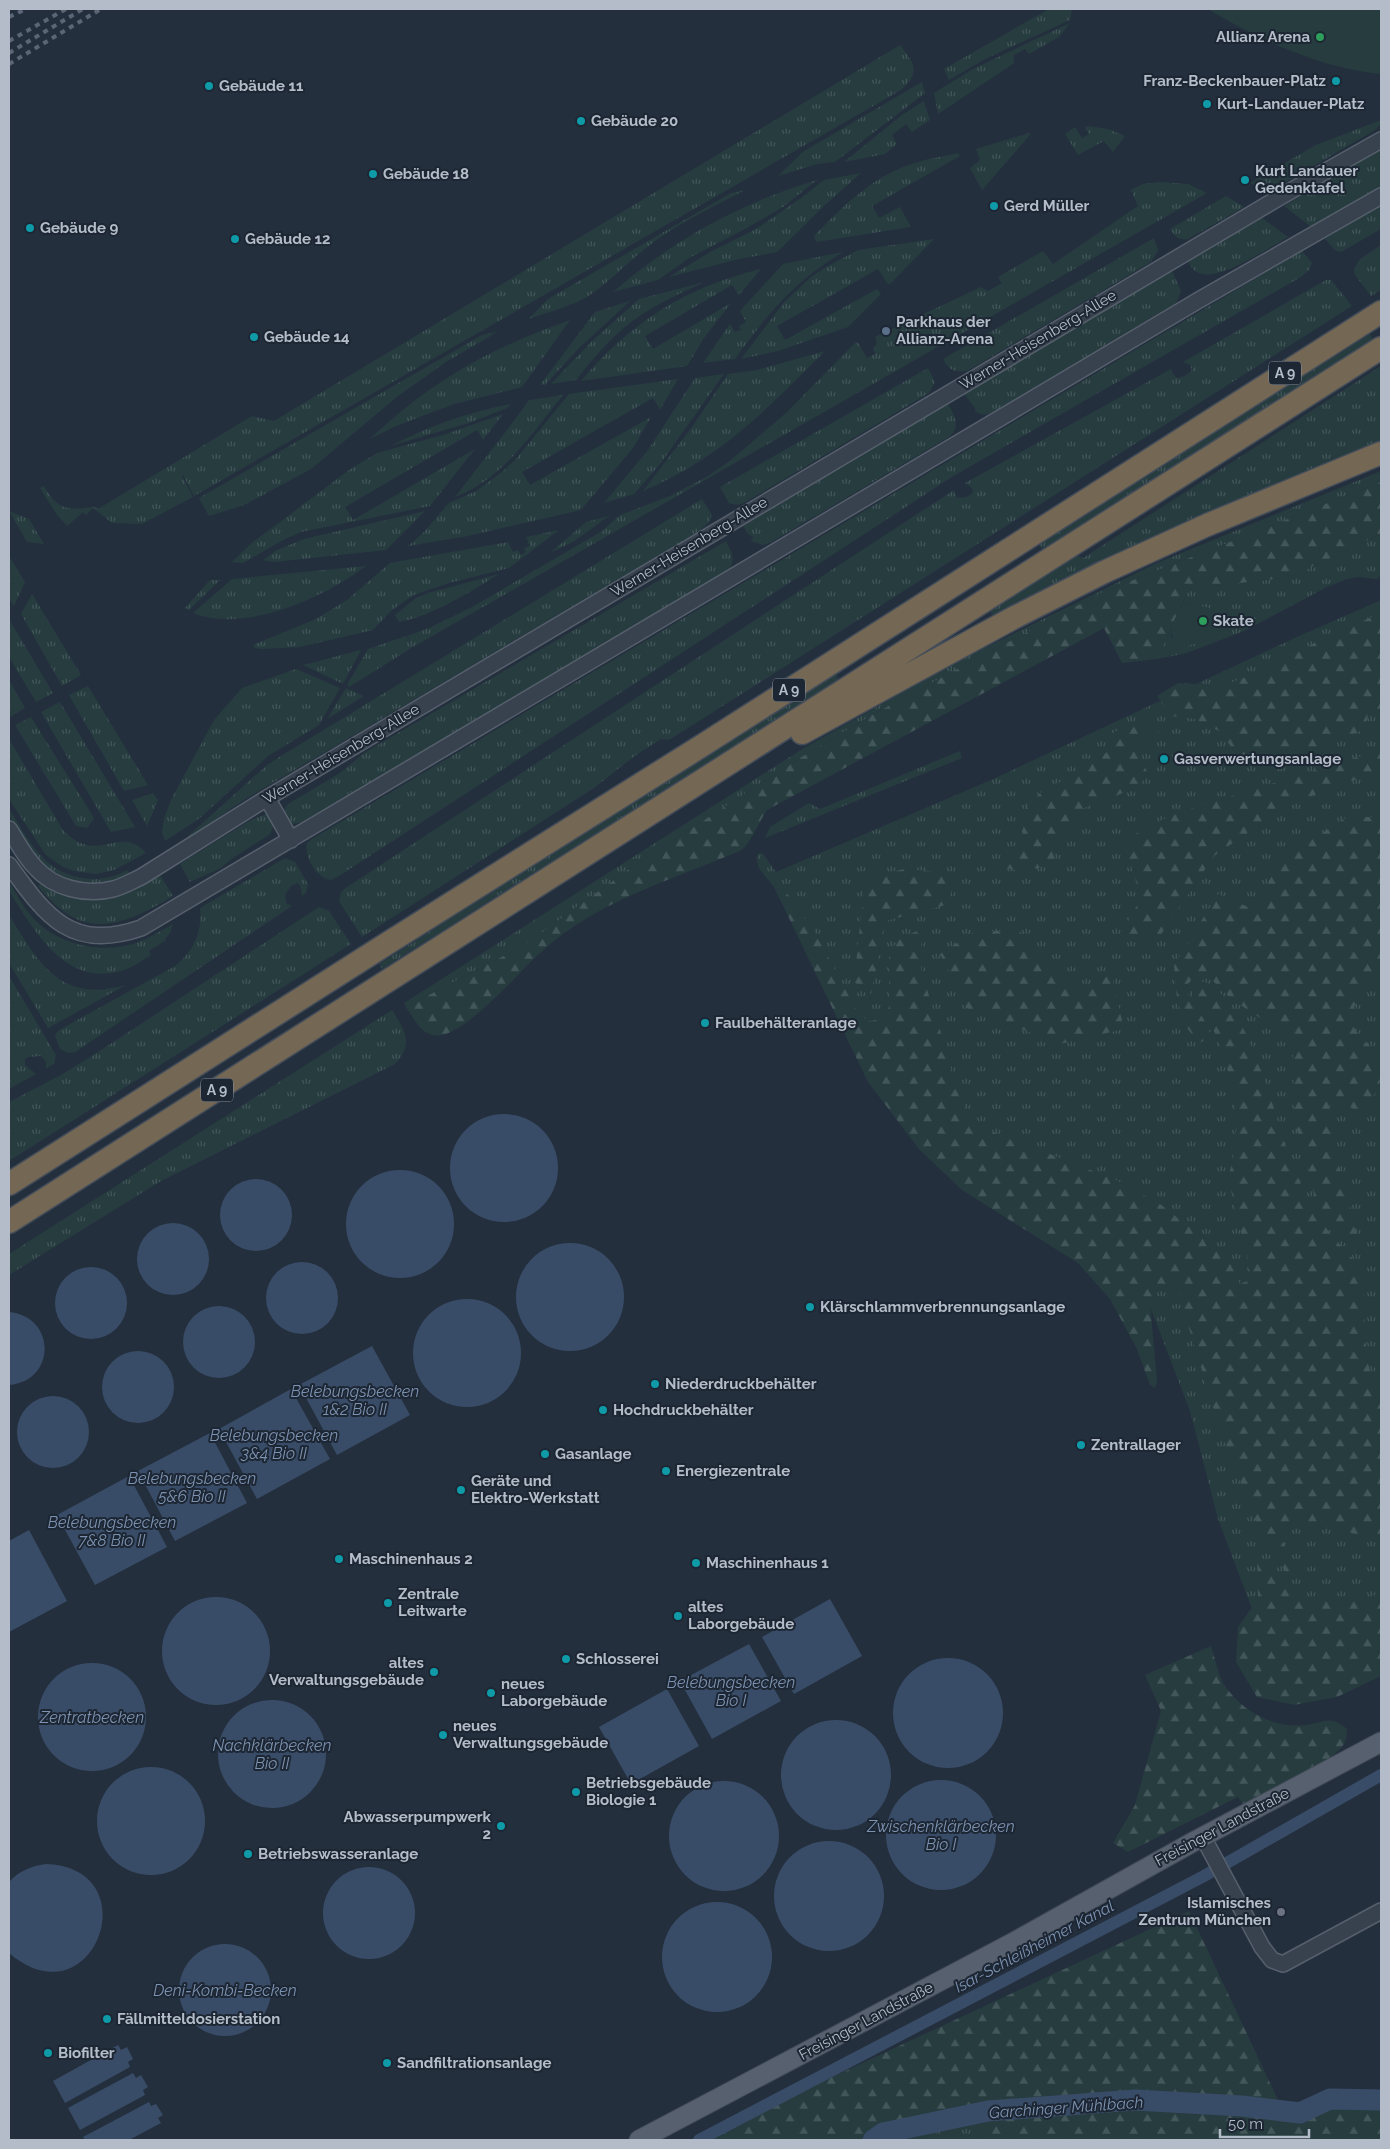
<svg xmlns="http://www.w3.org/2000/svg" width="1390" height="2149" viewBox="0 0 1390 2149" font-family="Raleway,sans-serif">
<style>
.grass{fill:url(#grass-tufts)}
.forest{fill:url(#forest-firs)}
.pitch{fill:#263c3f}
.water{fill:#394c67}
.lines{fill:none;stroke-linecap:round;stroke-linejoin:round}
.canal{stroke:#394c67;stroke-width:12}
.river{stroke:#394c67;stroke-width:21}
.minor-casing{stroke:#565f6c;stroke-width:18}
.major-casing{stroke:#414a57;stroke-width:21}
.highway-casing{stroke:#434c59;stroke-width:25}
.minor{stroke:#38414e;stroke-width:15}
.major{stroke:#56606e;stroke-width:19}
.highway{stroke:#746855;stroke-width:22}
.rail{stroke:#5a6575;stroke-width:4;stroke-dasharray:5 5;stroke-linecap:butt}
.leisure-dot{fill:#2e9e5b;stroke:#1d2633;stroke-width:2}
.culture-dot{fill:#0f9aa8;stroke:#1d2633;stroke-width:2}
.service-dot{fill:#5c6f8a;stroke:#1d2633;stroke-width:2}
.worship-dot{fill:#6b7280;stroke:#1d2633;stroke-width:2}
.labels{text-anchor:middle;stroke-width:4;stroke-linejoin:round;paint-order:stroke}
.shield{fill:#1d2633;stroke:#878f9c;stroke-width:1}
.shield-label{font-size:14px;font-weight:bold;fill:#b4bcc9}
.poi-label{font-size:15px;font-weight:bold;fill:#b4bcc9;stroke:#1d2633;text-anchor:start}
.street-label{font-size:15px;fill:#b4bcc9;stroke:#1d2633}
.water-label{font-size:16px;font-style:italic;fill:#7c92b1;stroke:#1d2633}
</style>
<defs>
<pattern id="grass-tufts" width="24" height="20" patternUnits="userSpaceOnUse" patternTransform="scale(1.25)"><rect width="24" height="20" fill="#263c3f"/><path d="M3 7l-1-3M5 7V3M7 7l1-3M15 17l-1-3M17 17v-4M19 17l1-3" fill="none" stroke="#435659"/></pattern>
<pattern id="forest-firs" width="22" height="20" patternUnits="userSpaceOnUse" patternTransform="scale(1.25)"><rect width="22" height="20" fill="#263c3f"/><path d="M5 1l3.5 6h-7zM16 11l3.5 6h-7z" fill="#435659"/></pattern>
</defs>
<rect width="100%" height="100%" fill="#242f3e"/>
<path class="grass" d="M1049 9H1072L1070 20 985 59 949 80 944 69Z
M1070 23 1059 37 1029 54 1025 49 1014 55V63L938 114 934 93 973 69Z
M900 45C915 65 921 71 901 90L194 496 183 475 182 476 193 497 142 524 112 523 93 508 86 515 83 512 67 526 57 515 40 488 44 486C58 511 68 510 95 507L98 509 252 416 274 421Z
M922 82 925 93 835 162 817 164 778 176 804 151Z
M924 101 930 120 912 132 906 124 892 135 897 144 885 154 844 162 902 115Z
M1381 120 1380 125 1375 130 1267 193 1250 183 1316 145Z
M1088 126 1108 129 1125 136 1113 152 1104 141 1078 155 1065 134 1075 127 1082 138 1089 134 1085 127Z
M1029 133 1030 135 982 190 970 168 980 160 976 149Z
M1381 148V188L1311 227 1284 206Z
M958 153 960 156 872 206 879 218 900 207 911 227 816 242 814 236C840 209 872 177 909 165 924 159 942 157 958 153Z
M861 173 825 205 777 252 739 259 669 277 712 251 756 229 804 196 824 180Z
M817 180 783 207 745 229 689 258 658 280 613 292C675 239 738 204 817 180Z
M1160 182 1188 184 1207 193 413 647 407 636 429 628 474 606 602 531 620 515 670 496 708 476 731 460 786 413 856 342 858 343 867 358 875 354 873 348 877 344 875 337 981 287 988 291 1002 283 998 277 1043 251 1053 264 1138 206 1131 190 1143 184Z
M745 190C715 206 685 220 658 239 635 255 616 276 593 293 575 306 550 311 529 319L548 299 731 193Z
M1226 196 1244 207 1188 239C1178 240 1175 237 1170 229Z
M1381 205V229L1341 252 1336 251 1325 239Z
M1262 218 1288 237C1268 248 1223 279 1202 274 1195 273 1192 268 1188 262Z
M1154 238 1158 250 1151 262 967 371C955 373 949 370 943 359Z
M934 239 890 284 887 283 878 269 777 326 785 340 877 289 881 294 848 327 778 351 741 359 785 301 811 277 826 267 858 250Z
M1381 245V290L1371 296 1355 275 1354 269 1360 259Z
M1302 251 1312 263 1309 270 1301 277 955 475 339 876 331 880C316 878 304 857 307 843L312 839Z
M843 252C792 283 769 313 735 359L703 363 730 324 735 332 741 330 739 326 746 322 740 311 783 264Z
M761 269 739 295 732 285 645 336 653 349 731 303 704 338 687 366 581 381C631 322 686 287 761 269Z
M1172 271 1181 291 1177 301 1174 304 995 411C988 415 982 416 975 411V408L964 394Z
M1326 280H1331L1352 306 669 740 661 739 636 755 594 788 362 937 339 901 341 892 347 887 954 490 956 497C963 499 969 497 973 492L972 488 965 483 1171 369 1173 374 1177 378 1185 376 1192 370 1190 365 1183 362Z
M705 282C678 294 649 307 626 326 607 342 591 361 576 380L551 384 591 342 639 299Z
M630 301 578 349 545 385H540L595 312Z
M570 320 522 387 454 404 396 426 370 439C431 381 491 348 570 320Z
M497 332 446 362 398 396 311 469 244 505 209 516 199 498 482 335Z
M1370 334 1373 340 1042 550 1039 544Z
M825 351C766 410 721 458 643 491L692 427 728 374 757 370Z
M1381 366V442L1238 499 992 615 990 610 1068 559 1078 556 1083 558Z
M928 368 935 382 929 393 744 503 737 505 729 503 720 487Z
M724 374 661 463 634 494 604 503 648 450 695 378Z
M678 379 660 410 653 398 522 472 530 485 651 417 633 448 581 510 463 537 408 546 423 533 449 503 476 491 502 472 515 460 569 394Z
M563 395C532 433 503 479 455 497 479 465 505 434 529 400Z
M511 404 507 408 469 423 390 446C429 426 468 412 511 404Z
M948 404C955 416 961 427 949 437L773 541 763 545 751 541 753 537 747 533 743 526Z
M503 414 483 440 477 430 345 507 353 520 475 449 430 506 301 532 283 540 243 563 232 562 254 541 276 525 349 470 377 453 443 435Z
M1381 471V482L1103 592 872 715 800 758 629 869 528 943 406 1007 404 1003 804 748 962 659 1157 563Z
M702 499 712 515 709 522 698 532 247 798 223 814 190 839 188 836 266 766 281 756Z
M9 511 29 519 44 544 27 542Z
M425 511 386 550 274 562 263 560 277 550 304 539Z
M609 516 573 542 550 553 586 522Z
M559 530 509 568 449 583 414 595 392 610 373 630 300 647 261 649 255 648 253 645 316 619 347 600 390 563 508 542 513 552 518 550 521 555 526 552 524 548 530 546 526 537Z
M1381 534V575L1377 579 1358 577 1347 579 1327 587 1244 631 1187 653 1157 659 1171 629V638L1220 612 1183 603 1189 589 1290 577Z
M726 541C732 553 737 561 726 573L300 823 292 824 284 817 285 808 288 804 340 773 364 753Z
M9 556 25 582 14 606 9 599Z
M366 566C325 597 245 634 193 613L232 579Z
M499 574C472 591 430 617 399 622L395 615 416 598 428 593Z
M210 580H220L189 610 185 608Z
M32 594 81 675 62 686 21 614Z
M1381 600V1653L1259 1627 1218 1519 1190 1411 1133 1262 873 1044 779 888 775 889C768 877 755 870 757 855L760 853 763 854 776 872 991 780 1299 636Z
M9 619 53 693 36 702 9 657Z
M406 636 413 647 349 687 347 685 368 649Z
M361 650 343 684 303 665Z
M296 669 340 688 319 725 268 756 200 818 165 841 162 832 164 818 172 798 214 720 242 688Z
M835 673 839 680 382 969 379 964Z
M9 680 25 708 10 717 9 716Z
M88 686 148 785 124 791 69 695Z
M346 688 364 696 327 719Z
M60 702 135 827 111 832 41 712Z
M31 717 91 813 94 819 87 828 76 826 15 725Z
M9 739 63 830C98 867 119 823 146 853L114 870 96 874 74 871 63 867 46 855 9 799Z
M960 751 962 758 765 838 770 827 809 803 820 809Z
M153 793 158 800 147 826 132 800Z
M9 809C29 840 42 871 82 878 98 881 113 878 127 870L130 874C85 897 49 879 23 840 17 830 9 821 9 809Z
M266 814 272 817 273 826 270 834 230 860 221 868 190 882 180 864 251 820Z
M285 858 295 862 308 884 306 893 302 896 300 885 297 883 291 886 285 895 286 903 292 906 75 1052 68 1053 60 1049 55 1035 59 1030 175 966C193 952 203 932 200 908Z
M160 875 173 896C120 928 82 942 38 886L41 884C85 912 118 899 160 875Z
M9 882C17 894 23 907 32 917 59 946 103 955 139 942 151 937 162 930 173 924L170 933 165 939 166 940 149 951 151 955C141 961 132 968 121 971 65 987 34 930 9 891Z
M319 907 329 911 351 944 9 1161V1102L61 1075 92 1056Z
M9 915C39 963 60 1004 126 985L48 1028 9 963Z
M9 976 56 1055 54 1064 46 1068V1062L41 1056 28 1057 25 1059V1065L36 1074 9 1089Z
M392 1010C405 1030 414 1044 395 1064L161 1181 9 1275V1254Z
M974 2120 982 2140H913Z"/>
<path class="forest" d="M1381 482V534L1290 577 1189 589 1157 659 1122 663 1104 628 767 810C758 823 753 839 742 850 673 880 597 900 540 953 517 974 472 1028 442 1035 423 1039 415 1020 406 1007L528 943 629 869 800 758 872 715 946 675 1103 592Z
M1381 613V710H1368L1366 729 1315 748 1279 749 1240 760 1221 732 1195 719 1171 716 1157 696 1178 683 1221 686 1266 670 1318 641Z
M1128 723 1152 724 1159 732 1142 737 1138 752 1149 776 1128 791 1079 810C1074 829 1068 835 1050 844L1056 863 1023 872 995 865 1017 855 1021 842 1026 808 1045 788 1078 775 1107 752 1113 733Z
M1374 752H1381V770L1290 804 1214 856 1160 936H1120L1141 898 1123 840 1174 814Z
M1347 817H1381V898L1377 900 1381 905V967L1378 974 1346 1018 1375 1053 1380 1082 1365 1115 1338 1101 1328 1093 1337 1159 1354 1219 1360 1253 1358 1255 1348 1247 1331 1226 1316 1202 1294 1118 1293 1051 1284 1034 1230 998 1211 979 1200 975 1194 977 1188 984 1189 999 1203 1018 1212 1037 1199 1043 1187 1028 1177 1000 1174 965 1218 894 1255 910 1279 861Z
M904 869 955 873 949 904 886 921 871 994 854 982 865 878Z
M783 888 816 934 859 1015 870 1021 883 1019 889 1007V951L901 938 917 931 923 934 920 954 922 974 949 1058 955 1086 966 1111 991 1131 1116 1180 1160 1204 1201 1236 1231 1265 1240 1284 1252 1279 1228 1178 1233 1159 1237 1125 1234 1092 1219 1041 1206 1016 1193 997 1192 985 1196 981C1238 977 1274 1109 1284 1141 1291 1162 1299 1181 1309 1201 1322 1227 1343 1248 1363 1270L1365 1338 1371 1379 1381 1397V1540L1305 1522 1277 1527 1294 1568 1291 1574 1285 1571 1261 1535 1221 1433 1177 1289C1167 1286 1156 1286 1151 1298 1149 1304 1157 1371 1157 1384L1154 1388 1150 1385 1137 1349 1110 1299 1078 1263 962 1190 919 1149 868 1082 775 889Z
M1019 930 1051 968 1081 997 1111 972 1124 1029 1060 1044 967 1008 940 954 974 932Z
M1257 1553 1281 1582 1311 1600 1367 1598 1381 1593V1676L1337 1697 1294 1705 1257 1697 1236 1662 1238 1627 1258 1599Z
M1211 1646C1215 1658 1218 1676 1225 1686 1242 1711 1274 1729 1305 1725 1325 1723 1329 1714 1347 1729 1347 1734 1346 1740 1344 1744 1325 1770 1271 1791 1243 1804L1238 1797 1128 1852 1113 1843 1135 1805 1161 1711 1145 1675Z
M1189 1911 1279 2102 1381 2100V2140H982L973 2121 913 2140H697Z"/>
<path class="pitch" d="M1208 9H1381V74C1320 68 1261 41 1208 9Z
M1183 603C1200 607 1226 607 1232 625 1219 637 1200 643 1183 647 1161 635 1175 620 1183 603Z"/>
<path class="water" d="M450 1168a54 54 0 1 1 108 0a54 54 0 1 1-108 0Z
M346 1224a54 54 0 1 1 108 0a54 54 0 1 1-108 0Z
M220 1215a36 36 0 1 1 72 0a36 36 0 1 1-72 0Z
M137 1259a36 36 0 1 1 72 0a36 36 0 1 1-72 0Z
M516 1297a54 54 0 1 1 108 0a54 54 0 1 1-108 0Z
M266 1298a36 36 0 1 1 72 0a36 36 0 1 1-72 0Z
M55 1303a36 36 0 1 1 72 0a36 36 0 1 1-72 0Z
M413 1353a54 54 0 1 1 108 0a54 54 0 1 1-108 0Z
M183 1342a36 36 0 1 1 72 0a36 36 0 1 1-72 0Z
M9 1312C56 1316 57 1381 9 1385Z
M372 1346 410 1415 337 1455 299 1385Z
M102 1387a36 36 0 1 1 72 0a36 36 0 1 1-72 0Z
M291 1389 330 1459 257 1499 219 1429Z
M17 1432a36 36 0 1 1 72 0a36 36 0 1 1-72 0Z
M210 1433 247 1503 175 1541 138 1471Z
M129 1476 167 1547 95 1585 57 1515Z
M29 1530 67 1601 9 1632V1541Z
M162 1651a54 54 0 1 1 108 0a54 54 0 1 1-108 0Z
M830 1599 862 1656 794 1694 762 1637Z
M749 1644 781 1701 712 1739 680 1681Z
M893 1713a55 55 0 1 1 110 0a55 55 0 1 1-110 0Z
M38 1717a54 54 0 1 1 108 0a54 54 0 1 1-108 0Z
M667 1689 699 1746 631 1784 599 1727Z
M218 1754a54 54 0 1 1 108 0a54 54 0 1 1-108 0Z
M781 1775a55 55 0 1 1 110 0a55 55 0 1 1-110 0Z
M97 1821a54 54 0 1 1 108 0a54 54 0 1 1-108 0Z
M886 1835a55 55 0 1 1 110 0a55 55 0 1 1-110 0Z
M669 1836a55 55 0 1 1 110 0a55 55 0 1 1-110 0Z
M774 1896a55 55 0 1 1 110 0a55 55 0 1 1-110 0Z
M46 1864C151 1868 93 2025 9 1953V1882C19 1871 31 1866 46 1864Z
M323 1913a46 46 0 1 1 92 0a46 46 0 1 1-92 0Z
M662 1957a55 55 0 1 1 110 0a55 55 0 1 1-110 0Z
M179 1990a46 46 0 1 1 92 0a46 46 0 1 1-92 0Z
M118 2045 121 2050 127 2047 133 2059 128 2062 130 2067 65 2103 53 2081Z
M133 2073 136 2078 141 2075 148 2087 143 2090 145 2095 80 2130 68 2108Z
M149 2102 151 2106 156 2104 163 2115 158 2118 161 2123 129 2140H85L83 2137Z"/>
<g class="lines">
<path class="canal" d="M699 2140 1204 1876 1381 1775"/>
<path class="river" d="M873 2140 883 2133 988 2111 1135 2100 1242 2106 1300 2113 1330 2099 1381 2100"/>
<defs>
<path id="minor" d="M267 798 291 840
M9 829C17 841 24 856 35 867 53 888 86 896 113 889 122 887 132 881 141 877L267 798 1280 197 1381 140
M9 865C46 916 71 952 141 928L1199 300 1381 196
M1203 1837 1262 1947 1272 1960 1283 1964 1381 1911"/>
<path id="major" d="M639 2140 1014 1942 1193 1842 1381 1742"/>
<path id="highway" d="M802 733 1015 617 1104 572 1207 525 1381 453
M9 1184 388 943 703 745 1381 312
M9 1222 1381 348"/>
</defs>
<use href="#minor" class="minor-casing"/>
<use href="#major" class="major-casing"/>
<use href="#highway" class="highway-casing"/>
<use href="#minor" class="minor"/>
<use href="#major" class="major"/>
<use href="#highway" class="highway"/>
<path class="rail" d="M9 17 26 9
M9 41 66 9
M9 53 83 9
M9 64 101 9"/>
</g>
<g class="leisure-dot">
<circle cx="1320" cy="37" r="5"/>
<circle cx="1203" cy="621" r="5"/>
</g>
<g class="culture-dot">
<circle cx="1336" cy="81" r="5"/>
<circle cx="209" cy="86" r="5"/>
<circle cx="1207" cy="104" r="5"/>
<circle cx="581" cy="121" r="5"/>
<circle cx="373" cy="174" r="5"/>
<circle cx="1245" cy="180" r="5"/>
<circle cx="994" cy="206" r="5"/>
<circle cx="30" cy="228" r="5"/>
<circle cx="235" cy="239" r="5"/>
<circle cx="254" cy="337" r="5"/>
<circle cx="1164" cy="759" r="5"/>
<circle cx="705" cy="1023" r="5"/>
<circle cx="810" cy="1307" r="5"/>
<circle cx="655" cy="1384" r="5"/>
<circle cx="603" cy="1410" r="5"/>
<circle cx="1081" cy="1445" r="5"/>
<circle cx="545" cy="1454" r="5"/>
<circle cx="666" cy="1471" r="5"/>
<circle cx="461" cy="1490" r="5"/>
<circle cx="339" cy="1559" r="5"/>
<circle cx="696" cy="1563" r="5"/>
<circle cx="388" cy="1603" r="5"/>
<circle cx="678" cy="1616" r="5"/>
<circle cx="566" cy="1659" r="5"/>
<circle cx="434" cy="1672" r="5"/>
<circle cx="491" cy="1693" r="5"/>
<circle cx="443" cy="1735" r="5"/>
<circle cx="576" cy="1792" r="5"/>
<circle cx="501" cy="1826" r="5"/>
<circle cx="248" cy="1854" r="5"/>
<circle cx="107" cy="2019" r="5"/>
<circle cx="48" cy="2053" r="5"/>
<circle cx="387" cy="2063" r="5"/>
</g>
<circle class="service-dot" cx="886" cy="331" r="5"/>
<circle class="worship-dot" cx="1281" cy="1912" r="5"/>
<g class="labels">
<g class="shield">
<rect x="1269" y="361.5" width="32" height="23" rx="4"/>
<rect x="773" y="678.5" width="32" height="23" rx="4"/>
<rect x="201" y="1078.5" width="32" height="23" rx="4"/>
</g>
<g class="shield-label">
<text x="1285" y="378">A 9</text>
<text x="789" y="695">A 9</text>
<text x="217" y="1095">A 9</text>
</g>
<g class="poi-label">
<text x="1310" y="42" text-anchor="end">Allianz Arena</text>
<text x="1326" y="86" text-anchor="end">Franz-Beckenbauer-Platz</text>
<text x="219" y="91">Gebäude 11</text>
<text x="1217" y="109">Kurt-Landauer-Platz</text>
<text x="591" y="126">Gebäude 20</text>
<text x="1255" y="176">Kurt Landauer<tspan x="1255" dy="17">Gedenktafel</tspan></text>
<text x="383" y="179">Gebäude 18</text>
<text x="1004" y="211">Gerd Müller</text>
<text x="40" y="233">Gebäude 9</text>
<text x="245" y="244">Gebäude 12</text>
<text x="896" y="327">Parkhaus der<tspan x="896" dy="17">Allianz-Arena</tspan></text>
<text x="264" y="342">Gebäude 14</text>
<text x="1213" y="626">Skate</text>
<text x="1174" y="764">Gasverwertungsanlage</text>
<text x="715" y="1028">Faulbehälteranlage</text>
<text x="820" y="1312">Klärschlammverbrennungsanlage</text>
<text x="665" y="1389">Niederdruckbehälter</text>
<text x="613" y="1415">Hochdruckbehälter</text>
<text x="1091" y="1450">Zentrallager</text>
<text x="555" y="1459">Gasanlage</text>
<text x="676" y="1476">Energiezentrale</text>
<text x="471" y="1486">Geräte und<tspan x="471" dy="17">Elektro-Werkstatt</tspan></text>
<text x="349" y="1564">Maschinenhaus 2</text>
<text x="706" y="1568">Maschinenhaus 1</text>
<text x="398" y="1599">Zentrale<tspan x="398" dy="17">Leitwarte</tspan></text>
<text x="688" y="1612">altes<tspan x="688" dy="17">Laborgebäude</tspan></text>
<text x="576" y="1664">Schlosserei</text>
<text x="424" y="1668" text-anchor="end">altes<tspan x="424" dy="17">Verwaltungsgebäude</tspan></text>
<text x="501" y="1689">neues<tspan x="501" dy="17">Laborgebäude</tspan></text>
<text x="453" y="1731">neues<tspan x="453" dy="17">Verwaltungsgebäude</tspan></text>
<text x="586" y="1788">Betriebsgebäude<tspan x="586" dy="17">Biologie 1</tspan></text>
<text x="491" y="1822" text-anchor="end">Abwasserpumpwerk<tspan x="491" dy="17">2</tspan></text>
<text x="258" y="1859">Betriebswasseranlage</text>
<text x="1271" y="1908" text-anchor="end">Islamisches<tspan x="1271" dy="17">Zentrum München</tspan></text>
<text x="117" y="2024">Fällmitteldosierstation</text>
<text x="58" y="2058">Biofilter</text>
<text x="397" y="2068">Sandfiltrationsanlage</text>
</g>
<g class="street-label">
<text transform="translate(1038 340) rotate(-31)" y="5">Werner-Heisenberg-Allee</text>
<text transform="translate(689 547) rotate(-31)" y="5">Werner-Heisenberg-Allee</text>
<text transform="translate(341 754) rotate(-31)" y="5">Werner-Heisenberg-Allee</text>
<text transform="translate(1222 1827) rotate(-28)" y="5">Freisinger Landstraße</text>
<text transform="translate(866 2021) rotate(-28)" y="5">Freisinger Landstraße</text>
</g>
<g class="water-label">
<text x="355" y="1397">Belebungsbecken<tspan x="355" dy="18">1&amp;2 Bio II</tspan></text>
<text x="274" y="1441">Belebungsbecken<tspan x="274" dy="18">3&amp;4 Bio II</tspan></text>
<text x="192" y="1484">Belebungsbecken<tspan x="192" dy="18">5&amp;6 Bio II</tspan></text>
<text x="112" y="1528">Belebungsbecken<tspan x="112" dy="18">7&amp;8 Bio II</tspan></text>
<text x="731" y="1688">Belebungsbecken<tspan x="731" dy="18">Bio I</tspan></text>
<text x="92" y="1723">Zentratbecken</text>
<text x="272" y="1751">Nachklärbecken<tspan x="272" dy="18">Bio II</tspan></text>
<text x="941" y="1832">Zwischenklärbecken<tspan x="941" dy="18">Bio I</tspan></text>
<text transform="translate(1034 1946) rotate(-28)" y="6">Isar-Schleißheimer Kanal</text>
<text x="225" y="1996">Deni-Kombi-Becken</text>
<text transform="translate(1066 2107) rotate(-4)" y="6">Garchinger Mühlbach</text>
</g>
</g>
<rect width="1390" height="2149" fill="none" stroke="#b4bcc9" stroke-width="20"/>
<path d="M1220 2129v8h89v-8" fill="none" stroke="#b4bcc9" stroke-width="2.5"/>
<text x="1228" y="2129" font-size="15" fill="#b4bcc9" stroke="#1d2633" stroke-width="4" paint-order="stroke">50 m</text>
</svg>
